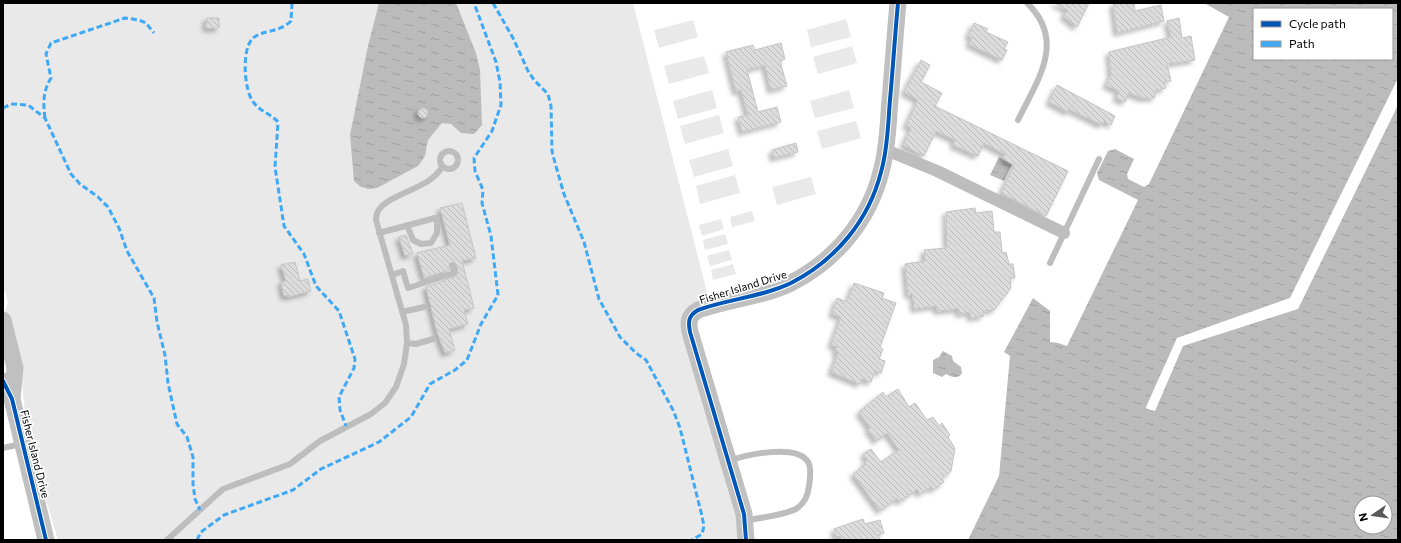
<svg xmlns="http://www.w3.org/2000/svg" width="1401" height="543" viewBox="0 0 1401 543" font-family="Commissioner,sans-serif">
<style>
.grass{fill:#e9e9e9}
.water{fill:url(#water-ripples);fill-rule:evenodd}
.pier{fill:#fff}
.building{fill:url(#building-back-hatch);stroke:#c4c4c4;filter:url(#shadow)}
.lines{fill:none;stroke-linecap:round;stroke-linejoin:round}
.lane{stroke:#bdbdbd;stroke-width:6}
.street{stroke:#bdbdbd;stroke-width:12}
.secondary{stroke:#c0c0c0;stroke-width:17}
.quiet{stroke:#3fa9f5;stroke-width:3;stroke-dasharray:6 3;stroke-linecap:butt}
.cycleway-casing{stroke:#fff;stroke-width:6}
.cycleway{stroke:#0057b8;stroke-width:4}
.labels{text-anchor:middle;stroke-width:3.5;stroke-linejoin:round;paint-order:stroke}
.street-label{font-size:11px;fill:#000;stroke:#fff}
</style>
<defs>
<pattern id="water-ripples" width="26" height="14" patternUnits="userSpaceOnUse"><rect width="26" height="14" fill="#bbb"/><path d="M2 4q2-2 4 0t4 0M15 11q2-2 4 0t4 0" fill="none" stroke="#9f9f9f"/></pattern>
<pattern id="building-back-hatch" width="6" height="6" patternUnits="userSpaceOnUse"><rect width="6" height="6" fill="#dcdcdc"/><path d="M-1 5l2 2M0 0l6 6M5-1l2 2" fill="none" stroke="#bbb"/></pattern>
<filter id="shadow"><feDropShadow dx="-3.5" dy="3.5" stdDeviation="2" flood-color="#0004"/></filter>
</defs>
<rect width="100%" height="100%" fill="#fff"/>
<path class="grass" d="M3 3H633L709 300 689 307 683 312 682 322 737 503 741 540H58L30 446 26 424 22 380 5 311 8 302 3 285Z
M846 19 851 37 811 47 807 30Z
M693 20 698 37 659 48 654 30Z
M852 46 857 63 818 74 813 57Z
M704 56 709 73 669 84 664 66Z
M712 90 717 108 678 119 673 101Z
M849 90 854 108 815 118 810 101Z
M719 115 724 133 685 144 680 126Z
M856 121 861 138 822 149 817 131Z
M728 149 733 166 694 177 689 160Z
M735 175 740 193 700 204 696 186Z
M811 177 816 194 777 205 772 187Z
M752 211 755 221 732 227 730 217Z
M721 219 724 229 702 236 699 225Z
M725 234 728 244 705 250 703 240Z
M729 250 732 260 710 266 707 256Z
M733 264 736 274 713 280 711 270Z"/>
<path class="water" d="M379 3H456L476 53 480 70 482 125 474 134 461 133 451 124 442 123 428 140 425 156 418 166 377 188 369 189 361 187 354 181 350 135 368 46Z
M1204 3H1398V540H968L999 476 1010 356 1004 352 1033 298 1050 311V342L1058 343 1067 346 1138 200 1099 180 1097 173 1108 151 1115 149 1134 159 1127 174 1128 179 1144 187 1149 184 1229 17ZM1254 9H1392V59H1254ZM1361 503H1385V527H1361Z
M999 157 1012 164 1004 181 990 175Z
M943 351 952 356 953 361 961 367 962 373C958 380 952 377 946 374L942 377 933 373V360L939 357Z"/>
<path class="pier" d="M1398 78V105L1298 309 1183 346 1155 411 1147 409 1146 407 1177 338 1290 298Z"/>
<path class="building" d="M1054 3H1089L1077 27 1063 16 1068 10Z
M1113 3H1134L1135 11 1161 5 1164 21 1117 33Z
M207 18H219V28H206Z
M1179 18 1182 38 1191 36 1195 60 1167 64 1171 81 1164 82 1166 88 1155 91V98H1142L1129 93 1125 102 1116 98 1119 91 1106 85 1111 75 1109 52 1171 37 1167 21Z
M974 23 988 29 986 32 1008 42 1004 49 1007 50 1002 60 969 44 972 38 968 36Z
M781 43 785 59 780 61 787 86 771 90 765 65 747 70 758 112 777 107 781 122 742 132 738 117 748 115 741 90 736 92 726 52 753 45 755 50Z
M921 60 930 65 921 82 942 93 935 106 1068 171 1046 216 1001 193 1014 165 1003 159 1005 154 984 143 978 156 953 145 955 140 936 131 924 156 903 145 911 128 906 125 918 100 904 92Z
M1057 85 1115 116 1111 125 1104 121 1102 125 1069 109 1068 112 1049 102Z
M418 113a5 5 0 1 1 10 0a5 5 0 1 1-10 0Z
M796 143 798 152 774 158 772 150Z
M462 203 476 258 462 261 474 308 464 310 468 324 449 329 455 350 445 353 437 332 426 287 456 276 458 272 457 265 452 262 449 265V270L424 278 417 253 450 245 440 208Z
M975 208 976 213 992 211 994 232H1000L1002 253 1006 252 1009 264H1013L1015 278H1010L1011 288 994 310 983 311 984 316 971 318 970 312 959 314V309L937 311 936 306 914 309 913 294 908 295 905 264 925 261 924 250 947 248 946 212Z
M406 235 413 254 405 256 399 237Z
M295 262 300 281 308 279 311 291 288 297V295L284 296 281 282 286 281 281 265Z
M854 283 884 293 882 298 896 303 880 347 883 349 879 359 885 361 881 373 875 371 871 382 862 379 860 384 831 372 838 353 835 352 837 347 831 345 841 317 832 314 837 298 847 302Z
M898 389 909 407 915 403 927 420 933 417 939 426 942 423 950 435 948 437 955 448 951 471 942 479 944 482 933 490 931 487 920 494 917 489 900 502 897 498 880 511 853 474 865 465 864 463 868 460 863 454 871 449 881 462 899 450 887 433 876 441 868 429 870 428 859 412 883 392 886 397Z
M863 519 865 524 880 520 884 533 878 535 880 540H841L840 536 836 537 834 529Z"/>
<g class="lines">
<path class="lane" d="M1018 120C1037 81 1067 41 1027 3
M440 160a9 9 0 1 1 18 0a9 9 0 1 1-18 0Z
M379 233 435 218H437V233L431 243 421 244 413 240 407 225
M1050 263 1099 159
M392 275 403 271 408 288 451 274 454 272 453 266
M402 312 424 307
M407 343 416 344 433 339
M3 448 21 444
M729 461C745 455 797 443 808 462 812 468 810 479 809 486 808 495 804 504 796 509 782 516 761 517 745 521
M167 540 223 489 290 464 320 441 371 414 385 403 396 387 404 364 407 343 406 325 376 220C376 217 377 213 378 211 389 193 429 190 442 167"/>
<path class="street" d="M886 150 937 171 1064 233"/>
<path class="secondary" d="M3 320 15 368 12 399
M3 381 12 399 46 540
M746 540 744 514 690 332C688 322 688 316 698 310 728 299 762 297 791 283 836 260 869 220 881 172 888 148 888 123 890 100 893 67 895 35 898 3"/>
<path class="quiet" d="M292 3 291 21C279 33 262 30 253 38 241 49 244 92 254 103 261 112 271 114 278 122L275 167 284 226 304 254 316 286 339 311 355 359 354 368 339 397 340 410 346 426
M493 3 513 38 528 71 534 80 548 94 551 106 552 151 555 163 564 194 584 242 599 299 620 337 636 353 646 360 673 410 680 428 702 516 704 526 702 534 692 540
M3 108 11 104 28 105 45 118 71 174 80 184 98 197 108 207 119 228 127 251 154 298 157 322 165 355 168 383 177 424 187 437 193 457V484L195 499 200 510
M45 118C43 103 43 91 51 78L46 54 51 43 125 18 139 20 146 23 154 33
M197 540 201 532 224 515 293 490 321 469 379 442 411 417 430 384 455 370 467 360 481 324 498 295 491 236 482 203 483 190 475 171 474 158 492 131 501 105 500 82 496 62 474 3"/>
<defs>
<path id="cycleway" d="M3 381 12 399 46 540
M746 540 744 514 690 332C688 322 688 316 698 310 728 299 762 297 791 283 836 260 869 220 881 172 888 148 888 123 890 100 893 67 895 35 898 3"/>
</defs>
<use href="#cycleway" class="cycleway-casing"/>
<use href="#cycleway" class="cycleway"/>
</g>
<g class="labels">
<g class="street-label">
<text transform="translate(743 287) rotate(-17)" y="4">Fisher Island Drive</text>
<text transform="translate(35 454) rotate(76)" y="4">Fisher Island Drive</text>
</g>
</g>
<rect width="1401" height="543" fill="none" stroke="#000000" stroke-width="8"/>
<rect x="1253" y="8" width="140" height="52" fill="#ffffff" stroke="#999999"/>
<rect x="1261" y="21" width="20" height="6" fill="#0057b8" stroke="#999999"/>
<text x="1289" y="28" font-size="12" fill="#000000">Cycle path</text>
<rect x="1261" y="41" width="20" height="6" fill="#3fa9f5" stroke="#999999"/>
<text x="1289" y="48" font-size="12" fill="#000000">Path</text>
<g transform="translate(1373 515) rotate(257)"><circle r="19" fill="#ffffff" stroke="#999999"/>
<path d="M0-3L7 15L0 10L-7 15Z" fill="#595959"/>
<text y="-6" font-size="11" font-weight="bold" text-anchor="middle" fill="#000000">N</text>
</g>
</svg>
